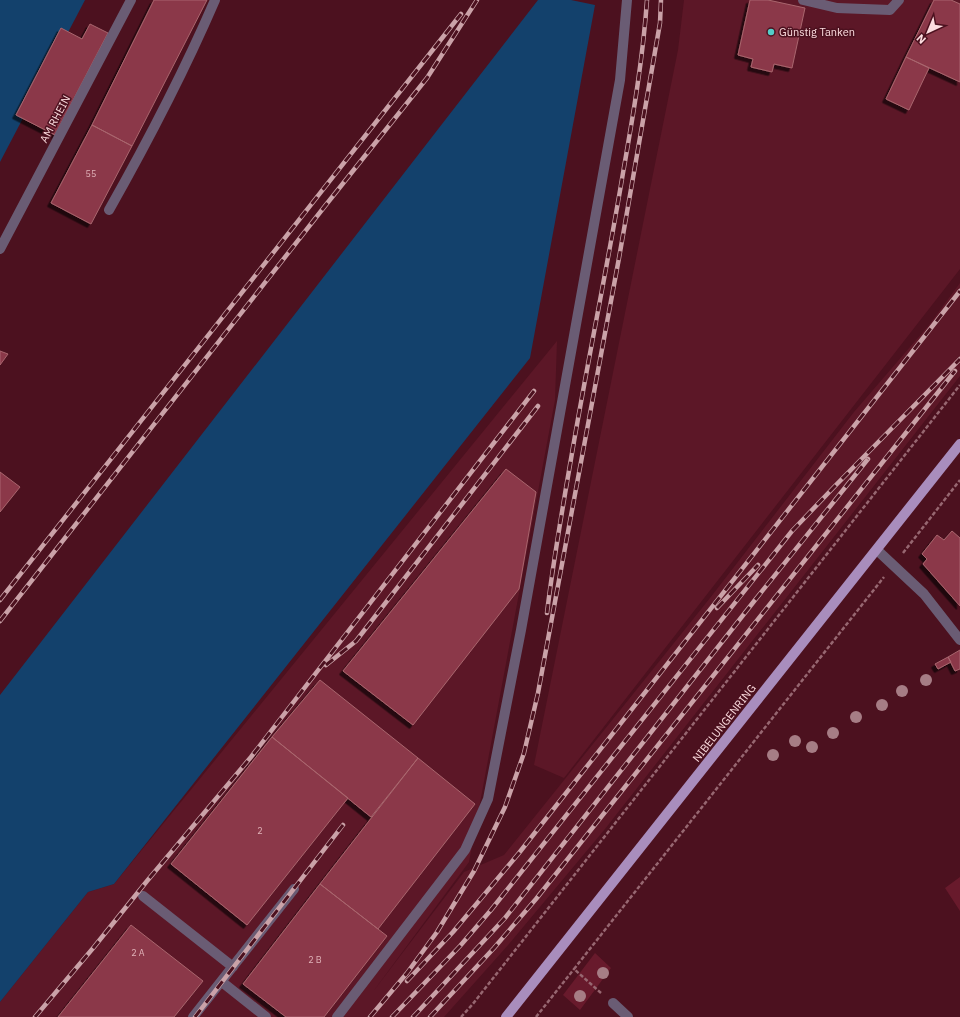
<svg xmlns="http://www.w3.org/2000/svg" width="960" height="1017" viewBox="0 0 960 1017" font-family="'IBM Plex Sans',sans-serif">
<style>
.built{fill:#5c1727}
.green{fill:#681a2c}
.water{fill:#13416c}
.building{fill:#8b3948;stroke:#a9656e;filter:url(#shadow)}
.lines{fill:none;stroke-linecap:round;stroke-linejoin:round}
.path{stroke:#976771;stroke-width:2.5;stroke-dasharray:4 2;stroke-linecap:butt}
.service{stroke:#6a5c74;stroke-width:10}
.minor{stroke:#6a5c74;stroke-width:10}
.primary{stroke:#a98dbd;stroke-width:10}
.rail-casing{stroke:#caa2a8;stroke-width:4.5}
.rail{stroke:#4c111f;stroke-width:3;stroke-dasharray:9;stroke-linecap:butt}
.tree{fill:#a67d85}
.poi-dot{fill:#54cdc8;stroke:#4c111f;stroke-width:1.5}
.labels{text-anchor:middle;stroke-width:3;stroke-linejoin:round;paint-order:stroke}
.number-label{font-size:9px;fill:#e0b3b9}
.poi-label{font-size:11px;fill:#fcdcdf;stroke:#4c111f;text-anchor:start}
.street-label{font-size:11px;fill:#fcdcdf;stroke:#4c111f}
</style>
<defs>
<filter id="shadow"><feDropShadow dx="-3.5" dy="3.5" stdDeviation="0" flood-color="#0009"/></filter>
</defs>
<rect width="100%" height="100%" fill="#4c111f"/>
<path class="built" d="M684 0H960V269L564 778 534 765 678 50Z
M960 283V376L605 829 509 944 444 1017H0V1002L88 892 114 884 557 341 555 400 469 862 372 993 464 872 504 855 710 598 854 412 929 325Z"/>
<path class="green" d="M960 877V911L945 888Z
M595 953 611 968 580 1010 563 995Z"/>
<path class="water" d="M0 0H85L0 162Z
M538 0H571L595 5 530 358 114 884 88 892 0 1002V695Z"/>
<path class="building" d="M154 0H207L132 146 92 125Z
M750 0H768L805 8 792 68 774 64 772 72 751 67 753 59 738 55Z
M934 0H951L960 4V82L906 57Z
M90 24 108 33 55 135 16 115 61 28 82 39Z
M906 57 929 68 909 110 886 99Z
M92 125 132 146 91 224 51 203Z
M0 351 8 354 0 365Z
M506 469 536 492 519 589 413 725 343 671Z
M0 472 20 487 0 512Z
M952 531 960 538V606L923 564 927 559 922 554 937 535 944 540Z
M960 650V669L955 671 948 657Z
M948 657 951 662 938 669 935 664Z
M320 680 418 758 371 817 272 737Z
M272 737 348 798 247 925 171 864Z
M418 758 475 804 378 929 320 884Z
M320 884 387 936 324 1017H286L243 984Z
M131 925 203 981 174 1017H58Z"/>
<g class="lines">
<path class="path" d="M903 553 960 480
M601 993 574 969 884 577
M461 1017 472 1005 960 385
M536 1017 574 969"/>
<path class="service" d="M803 0 837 8 890 10 899 0
M109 210C148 141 184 72 215 0
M143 896 233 967
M222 982 266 1017
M193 1017 294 889
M337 1017 465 850 488 799 521 630 620 80 627 0"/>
<path class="minor" d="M0 249 131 0
M877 550 924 594 960 640
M613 1003 628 1017"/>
<path class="primary" d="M506 1017 960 444"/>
<defs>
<path id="rail" d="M0 600 461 14
M717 608 758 565
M547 613C553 562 562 511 571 459 587 364 607 269 623 173 633 116 643 58 647 0
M0 621 325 206 427 78 477 0
M326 665 356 641 538 406
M407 981 453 932 519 853 960 291
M35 1017 94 947 147 881 251 757 534 391
M195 1017 343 825
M370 1017 407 973 437 932 474 871 505 807 524 753 538 693 619 258 660 23 661 0
M392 1017 460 946 491 910 792 531 835 486 960 359
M413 1017 505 918 755 600 868 459
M430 1017 494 948 536 899 955 371"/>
</defs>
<use href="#rail" class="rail-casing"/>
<use href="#rail" class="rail"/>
</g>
<g class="tree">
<circle cx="926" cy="680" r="6"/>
<circle cx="902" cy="691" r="6"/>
<circle cx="882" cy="705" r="6"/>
<circle cx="856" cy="717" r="6"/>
<circle cx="833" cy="733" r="6"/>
<circle cx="795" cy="741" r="6"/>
<circle cx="812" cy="747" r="6"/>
<circle cx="773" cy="755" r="6"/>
<circle cx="603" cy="973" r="6"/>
<circle cx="580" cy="996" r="6"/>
</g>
<circle class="poi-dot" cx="771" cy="32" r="4"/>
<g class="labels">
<g class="number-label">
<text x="91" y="177">55</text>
<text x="260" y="834">2</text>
<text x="138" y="956">2 A</text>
<text x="315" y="963">2 B</text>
</g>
<g class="poi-label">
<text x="779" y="36">Günstig Tanken</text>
</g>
<g class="street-label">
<text transform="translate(55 119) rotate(-62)" y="4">AM RHEIN</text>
<text transform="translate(724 723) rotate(-52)" y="4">NIBELUNGENRING</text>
</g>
</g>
<g transform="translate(928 32) rotate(224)" stroke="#4c111f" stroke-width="3" paint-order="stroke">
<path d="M0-3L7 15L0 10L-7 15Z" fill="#fcdcdf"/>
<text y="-6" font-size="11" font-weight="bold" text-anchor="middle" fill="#fcdcdf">N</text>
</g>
</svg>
